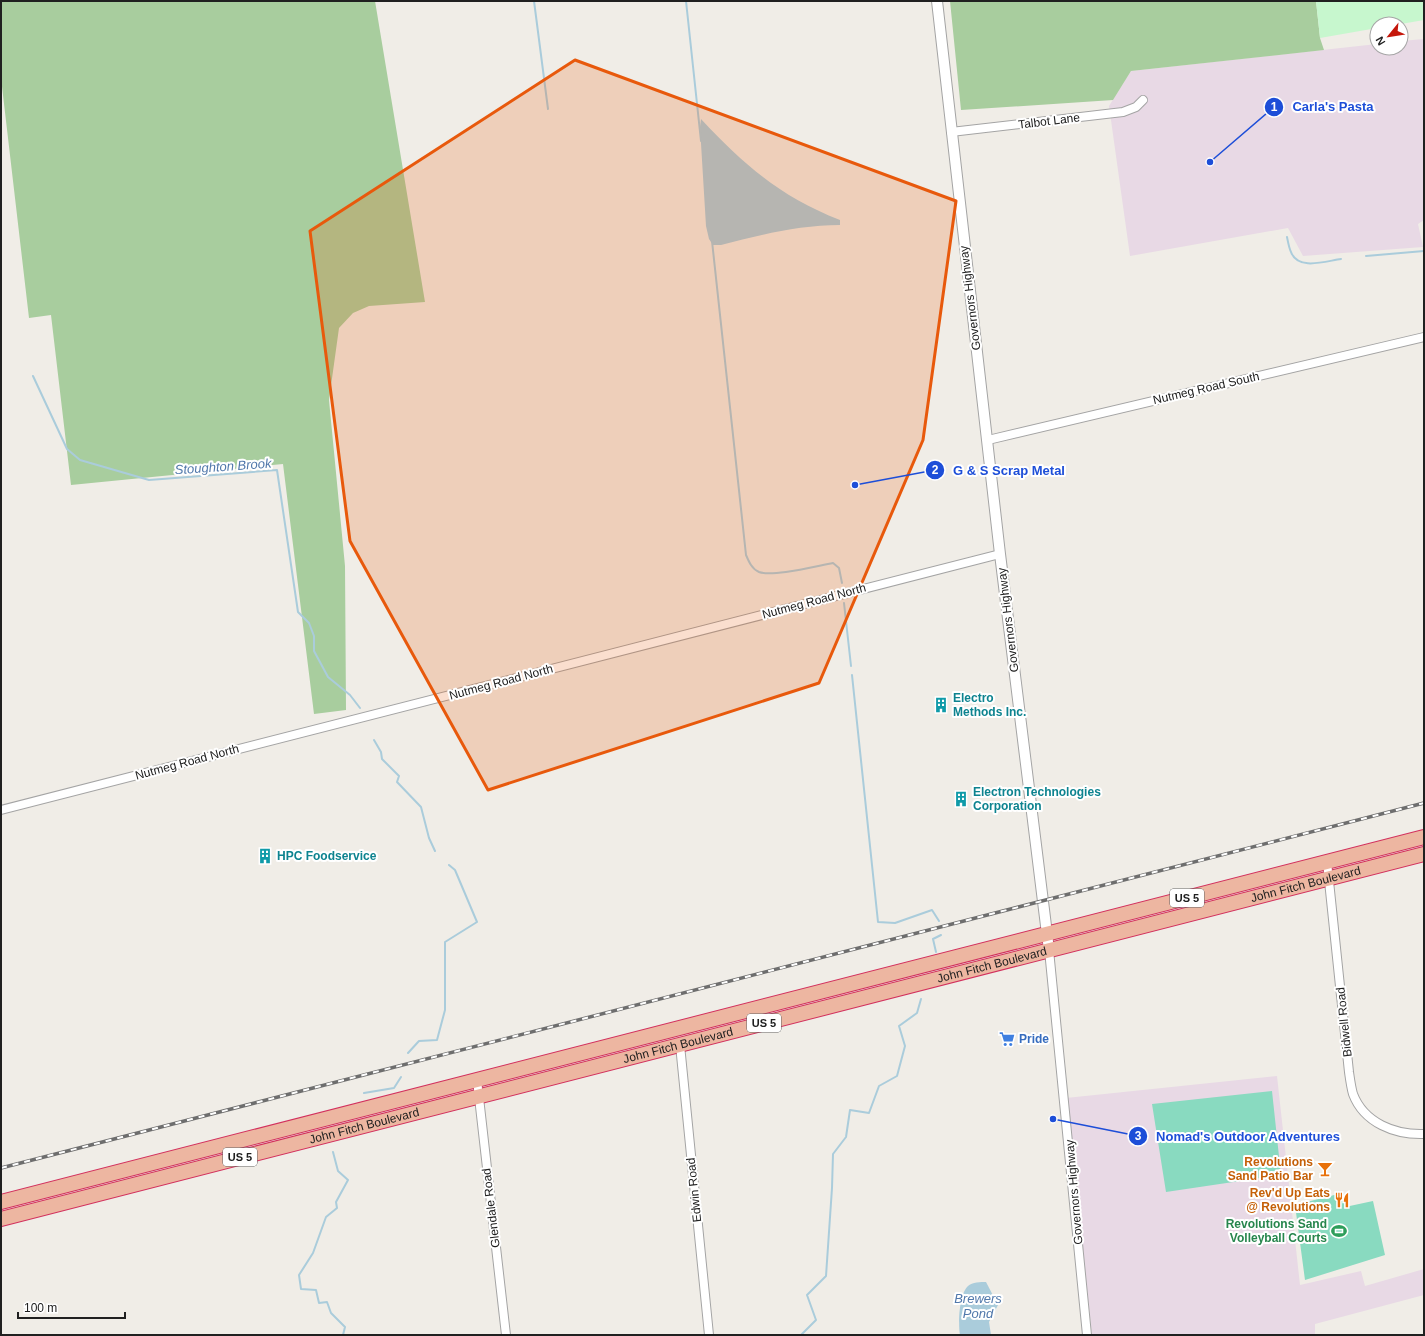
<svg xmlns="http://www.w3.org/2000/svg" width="1425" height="1336" viewBox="0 0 1425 1336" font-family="Helvetica,sans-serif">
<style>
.industrial{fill:#e8d9e5}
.forest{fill:#a8cd9e}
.park{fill:#c7f7ce}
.pitch{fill:#89dac0}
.water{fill:#aaccdb}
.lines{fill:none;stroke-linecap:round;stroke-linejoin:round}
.stream{stroke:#aaccdb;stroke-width:2}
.minor-casing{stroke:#a4a4a4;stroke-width:10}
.tertiary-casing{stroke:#a4a4a4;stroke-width:12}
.trunk-casing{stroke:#d2305d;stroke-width:16}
.minor{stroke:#fff;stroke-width:8}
.tertiary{stroke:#fff;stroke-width:10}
.trunk{stroke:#edb6a1;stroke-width:14}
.rail-casing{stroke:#6e6e6e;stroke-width:3.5}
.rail{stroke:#fff;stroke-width:2;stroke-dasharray:6;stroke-linecap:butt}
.marked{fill:#e8590c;fill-opacity:0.2;stroke:#e8590c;stroke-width:3;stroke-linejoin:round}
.labels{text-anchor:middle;stroke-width:4;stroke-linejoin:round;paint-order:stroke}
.shield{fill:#fff;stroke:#636363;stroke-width:1}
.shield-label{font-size:11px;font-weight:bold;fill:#202020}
.street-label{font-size:12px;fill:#202020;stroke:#fff}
.culture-label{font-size:12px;font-weight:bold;fill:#0d838f;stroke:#fff;text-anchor:start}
.shop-label{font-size:12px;font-weight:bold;fill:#366cbe;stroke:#fff;text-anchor:start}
.food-label{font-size:12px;font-weight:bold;fill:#c56008;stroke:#fff;text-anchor:end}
.leisure-label{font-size:12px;font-weight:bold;fill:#27864d;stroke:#fff;text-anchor:end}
.water-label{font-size:13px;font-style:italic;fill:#5178ab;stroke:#fff}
.leader{fill:none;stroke:#1d4ed8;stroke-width:1.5}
.callout-dot{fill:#1d4ed8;stroke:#fff;stroke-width:1.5}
.mark-label{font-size:12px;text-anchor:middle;font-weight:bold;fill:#fff}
.callout-label{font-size:13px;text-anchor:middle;font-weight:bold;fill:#1d4ed8;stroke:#fff;stroke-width:4;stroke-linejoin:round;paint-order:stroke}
</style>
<rect width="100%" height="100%" fill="#f0ede7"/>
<path class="industrial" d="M1424 39V220L1418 224 1423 247 1303 256 1288 228 1130 256 1109 106 1131 71 1377 44V48H1401V41Z
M1277 1076 1300 1285 1361 1271 1365 1286 1424 1269V1295L1315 1324V1335H1092L1066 1098Z"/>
<path class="forest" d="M1 1H375L425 302 369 306 353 313 339 328 329 400 345 566 346 710 314 714 283 464 71 485 51 315 29 318 1 78Z
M950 1H1316L1320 38 1324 50 1131 71 1113 100 961 110Z"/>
<path class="park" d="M1316 1H1423L1424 20 1401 24H1377V28L1320 38Z"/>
<path class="pitch" d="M1272 1091 1281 1175 1166 1192 1152 1104Z
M1342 1193 1345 1207 1373 1201 1385 1255 1305 1280 1295 1205Z"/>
<path class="water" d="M701 119C744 165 781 197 840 220V225C799 225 760 235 721 245H713L709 239 706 226 700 127Z
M986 1282 998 1305 989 1322 991 1335H960C958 1324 959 1294 968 1286 972 1282 981 1282 986 1282Z"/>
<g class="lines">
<path class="stream" d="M534 1 548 109
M686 1 701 141
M1287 237C1288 242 1289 248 1291 252 1298 271 1326 261 1341 259
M712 241 746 555C749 562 752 569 759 572 773 577 816 566 833 563L839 568 842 583
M1366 256 1424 251
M33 376 67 449 80 460 149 480 277 470 298 612 309 623 314 636V651L328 677 350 695 360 708
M844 603 851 666
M852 675 878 922 895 923 932 910 939 921
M374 740 381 752 382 759 399 776 397 782 421 807 429 838 435 851
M936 952 933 939 941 935
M408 1053 419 1041 437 1040 445 1010V942L477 922 455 870 449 865
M364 1093 394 1088 401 1077
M333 1152 338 1171 348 1180 336 1202 337 1208 326 1217 313 1253 299 1275 301 1289 316 1290 319 1303 327 1302 331 1313 345 1327 343 1335
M801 1335 816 1320 807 1295 826 1276 832 1188 833 1154 846 1137 850 1110 869 1113 879 1086 897 1076 905 1046 899 1026 917 1013 921 999"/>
<defs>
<path id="minor" d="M951 132 1123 112 1136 107 1143 100
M988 440 1424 337
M1 810 1000 554
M1327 862 1349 1072C1350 1079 1351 1087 1353 1094 1364 1123 1395 1135 1424 1134
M1049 950 1087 1335
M680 1045 709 1335
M477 1080 506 1335"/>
<path id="tertiary" d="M937 1 1000 554 1049 950"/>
<g id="trunk">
<path d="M1 1202 1424 837"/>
<path id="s1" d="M1 1219 1424 854"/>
</g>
</defs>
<use href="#minor" class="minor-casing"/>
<use href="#tertiary" class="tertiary-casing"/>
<use href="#trunk" class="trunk-casing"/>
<use href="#minor" class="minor"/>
<use href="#tertiary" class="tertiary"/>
<use href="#trunk" class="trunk"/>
<defs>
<path id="rail" d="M1 1168 1424 803"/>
</defs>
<use href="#rail" class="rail-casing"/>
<use href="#rail" class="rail"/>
</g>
<path class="marked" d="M575 60 956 201 923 440 819 683 488 790 350 541 310 231Z"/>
<defs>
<symbol id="building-bare" viewBox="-9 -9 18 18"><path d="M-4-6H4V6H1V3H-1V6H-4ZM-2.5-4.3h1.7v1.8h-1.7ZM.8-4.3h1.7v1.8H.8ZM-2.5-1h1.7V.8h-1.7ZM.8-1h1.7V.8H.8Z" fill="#0f9aa8" stroke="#fff" stroke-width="2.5" paint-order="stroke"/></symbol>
<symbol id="supermarket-bare" viewBox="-9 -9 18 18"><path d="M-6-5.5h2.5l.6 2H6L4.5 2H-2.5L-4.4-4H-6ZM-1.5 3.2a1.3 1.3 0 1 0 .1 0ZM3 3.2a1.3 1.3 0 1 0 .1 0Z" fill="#3f7fe0" stroke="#fff" stroke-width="2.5" paint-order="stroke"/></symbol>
<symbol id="bar-bare" viewBox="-9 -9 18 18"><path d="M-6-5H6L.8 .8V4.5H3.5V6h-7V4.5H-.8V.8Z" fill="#e8710a" stroke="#fff" stroke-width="2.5" paint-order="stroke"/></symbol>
<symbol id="restaurant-bare" viewBox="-9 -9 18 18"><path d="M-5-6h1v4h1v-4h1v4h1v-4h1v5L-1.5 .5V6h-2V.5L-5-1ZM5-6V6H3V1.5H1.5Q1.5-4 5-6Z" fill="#e8710a" stroke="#fff" stroke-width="2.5" paint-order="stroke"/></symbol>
<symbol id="stadium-bare" viewBox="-9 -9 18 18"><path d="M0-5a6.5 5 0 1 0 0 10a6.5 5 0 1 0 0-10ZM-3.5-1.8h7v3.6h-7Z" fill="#2e9e5b" stroke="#fff" stroke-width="2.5" paint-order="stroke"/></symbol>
</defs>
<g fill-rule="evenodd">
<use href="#building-bare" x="930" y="694" width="22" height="22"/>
<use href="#building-bare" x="950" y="788" width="22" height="22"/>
<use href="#building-bare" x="254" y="845" width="22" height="22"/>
<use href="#supermarket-bare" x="996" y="1028" width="22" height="22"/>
<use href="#bar-bare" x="1314" y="1158" width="22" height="22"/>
<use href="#restaurant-bare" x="1331" y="1189" width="22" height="22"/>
<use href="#stadium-bare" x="1328" y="1220" width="22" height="22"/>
</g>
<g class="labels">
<g class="shield">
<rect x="1170" y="889" width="34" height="18" rx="3"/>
<rect x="747" y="1014" width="34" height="18" rx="3"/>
<rect x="223" y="1148" width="34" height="18" rx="3"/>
</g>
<g class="shield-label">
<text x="1187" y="902">US 5</text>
<text x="764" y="1027">US 5</text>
<text x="240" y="1161">US 5</text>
</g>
<g class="street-label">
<text transform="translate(1049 121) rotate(-7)" y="4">Talbot Lane</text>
<text transform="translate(970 298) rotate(-97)" y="4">Governors Highway</text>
<text transform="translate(1206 388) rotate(-13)" y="4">Nutmeg Road South</text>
<text transform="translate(814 601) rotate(-15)" y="4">Nutmeg Road North</text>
<text transform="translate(1008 620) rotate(-97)" y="4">Governors Highway</text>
<text transform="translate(501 682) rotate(-15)" y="4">Nutmeg Road North</text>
<text transform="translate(187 762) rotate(-15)" y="4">Nutmeg Road North</text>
<text dy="4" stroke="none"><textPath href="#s1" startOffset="1347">John Fitch Boulevard</textPath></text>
<text dy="4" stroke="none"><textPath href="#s1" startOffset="1023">John Fitch Boulevard</textPath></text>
<text transform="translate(1344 1022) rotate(-96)" y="4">Bidwell Road</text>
<text dy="4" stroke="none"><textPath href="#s1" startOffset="699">John Fitch Boulevard</textPath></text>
<text dy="4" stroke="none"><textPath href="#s1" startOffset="375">John Fitch Boulevard</textPath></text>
<text transform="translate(694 1190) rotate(-96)" y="4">Edwin Road</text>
<text transform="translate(1074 1192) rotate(-95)" y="4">Governors Highway</text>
<text transform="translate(491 1208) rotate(-97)" y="4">Glendale Road</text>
</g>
<g class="culture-label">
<text x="953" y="702">Electro<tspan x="953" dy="14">Methods Inc.</tspan></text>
<text x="973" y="796">Electron Technologies<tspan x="973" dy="14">Corporation</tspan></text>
<text x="277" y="860">HPC Foodservice</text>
</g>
<g class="shop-label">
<text x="1019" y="1043">Pride</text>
</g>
<g class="food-label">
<text x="1313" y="1166">Revolutions<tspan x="1313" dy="14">Sand Patio Bar</tspan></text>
<text x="1330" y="1197">Rev'd Up Eats<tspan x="1330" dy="14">@ Revolutions</tspan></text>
</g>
<g class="leisure-label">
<text x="1327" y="1228">Revolutions Sand<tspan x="1327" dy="14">Volleyball Courts</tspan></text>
</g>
<g class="water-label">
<text transform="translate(223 466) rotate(-4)" y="5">Stoughton Brook</text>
<text x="978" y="1303">Brewers<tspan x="978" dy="15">Pond</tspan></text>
</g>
</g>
<path class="leader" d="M1210 162L1274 107M855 485L935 470M1053 1119L1138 1136"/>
<g class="callout-dot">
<circle cx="1210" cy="162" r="4"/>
<circle cx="855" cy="485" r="4"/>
<circle cx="1053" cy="1119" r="4"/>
<circle cx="1274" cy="107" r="10"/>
<circle cx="935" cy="470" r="10"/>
<circle cx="1138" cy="1136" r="10"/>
</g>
<g class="mark-label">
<text x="1274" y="111">1</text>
<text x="935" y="474">2</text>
<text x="1138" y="1140">3</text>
</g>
<g class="callout-label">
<text x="1333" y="111">Carla's Pasta</text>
<text x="1009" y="475">G &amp; S Scrap Metal</text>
<text x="1248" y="1141">Nomad's Outdoor Adventures</text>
</g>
<rect width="1425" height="1336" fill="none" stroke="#202020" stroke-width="4"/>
<g transform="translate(1389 36) rotate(240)"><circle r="19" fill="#ffffff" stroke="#a6a6a6"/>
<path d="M0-3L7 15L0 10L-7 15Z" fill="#c5170b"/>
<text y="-6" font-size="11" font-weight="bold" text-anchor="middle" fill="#202020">N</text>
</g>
<path d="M18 1312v6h107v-6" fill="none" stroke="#202020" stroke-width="2"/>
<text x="24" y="1312" font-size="12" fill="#202020" stroke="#ffffff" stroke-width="3" paint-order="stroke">100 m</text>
</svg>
